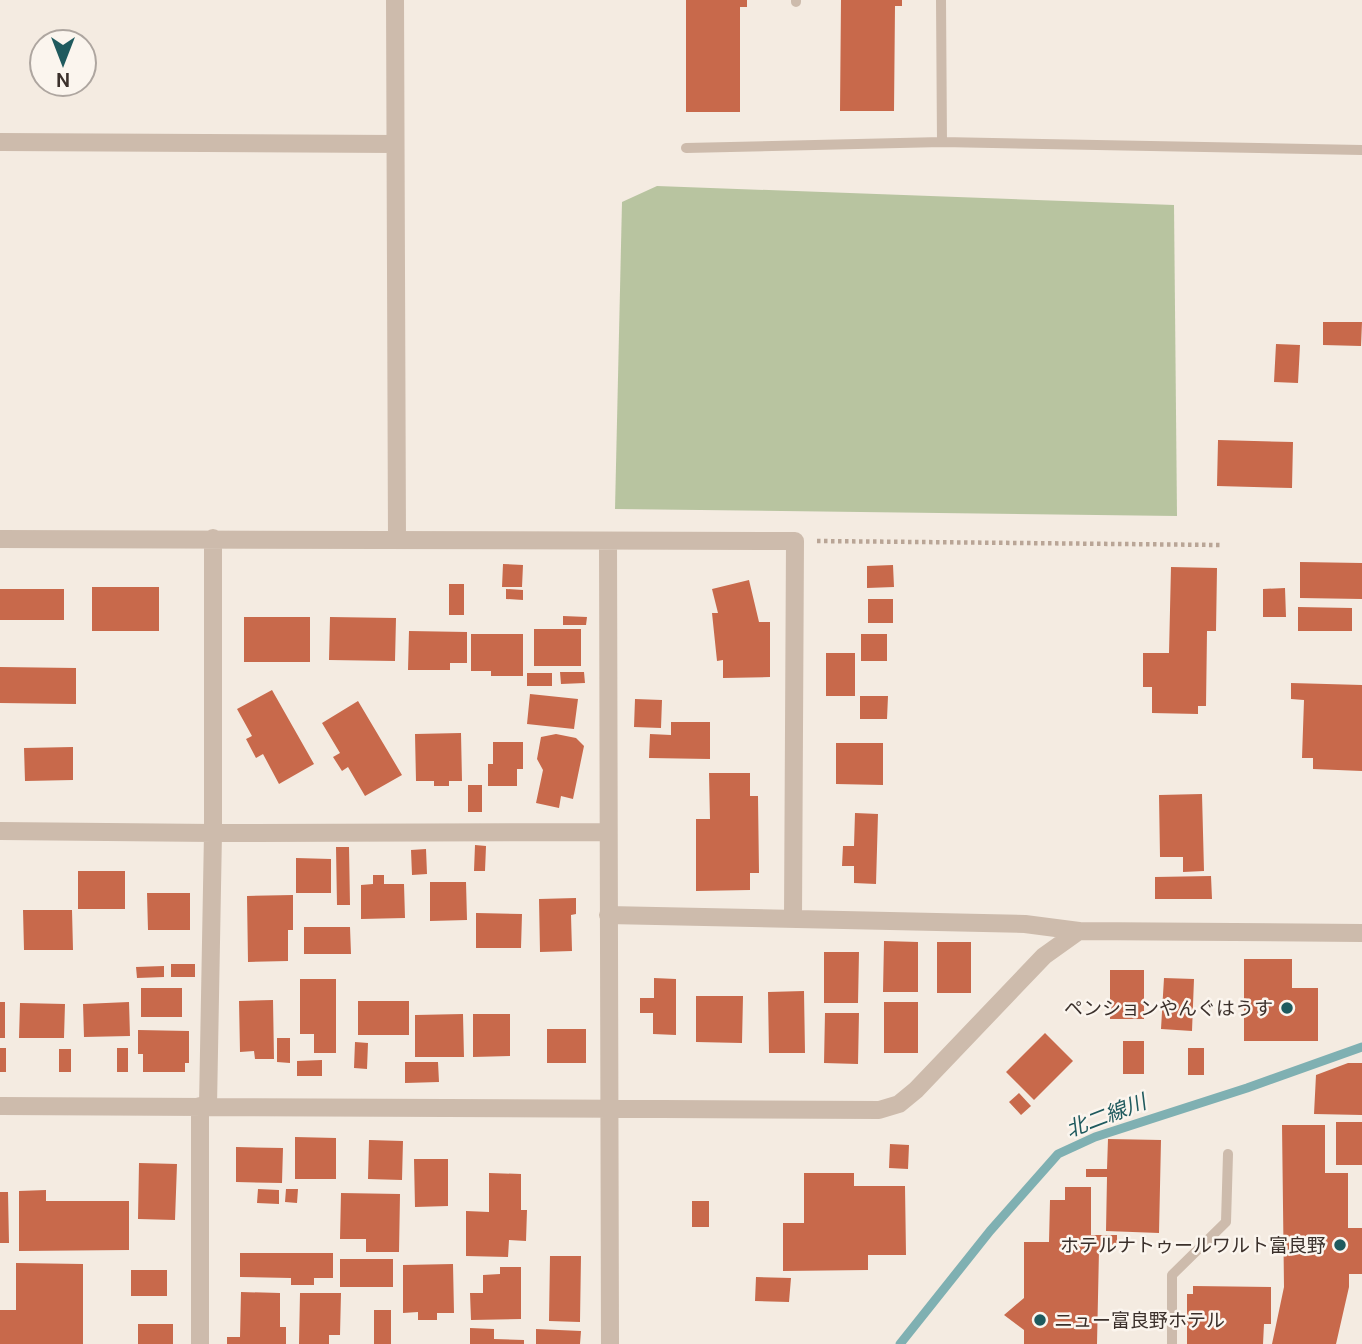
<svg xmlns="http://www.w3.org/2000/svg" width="1362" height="1344" viewBox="0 0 1362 1344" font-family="'DM Sans','Noto Sans JP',sans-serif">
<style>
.green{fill:#b8c4a0}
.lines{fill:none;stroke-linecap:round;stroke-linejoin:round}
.stream{stroke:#7fb0b2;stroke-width:9}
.building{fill:#c8694b}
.path{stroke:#b9a596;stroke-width:4.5;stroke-dasharray:3.5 3.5;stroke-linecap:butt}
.lane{stroke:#cdbbac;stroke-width:10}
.street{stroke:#cdbbac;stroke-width:18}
.poi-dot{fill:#1f5a5e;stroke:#fbf5ee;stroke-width:2.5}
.labels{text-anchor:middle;stroke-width:5;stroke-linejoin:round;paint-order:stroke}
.poi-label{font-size:19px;fill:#3b302b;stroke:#fbf5ee;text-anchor:end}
.water-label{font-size:21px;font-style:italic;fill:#1f5a5e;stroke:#fbf5ee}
</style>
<rect width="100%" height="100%" fill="#f4ebe1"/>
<path class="green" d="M657 186 1174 205 1177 516 615 509 622 202Z"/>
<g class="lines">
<path class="stream" d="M900 1344 990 1231 1058 1154 1095 1137 1247 1088 1362 1047"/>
</g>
<path class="building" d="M686 0H747V7H740V112H686Z
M841 0H902V6H895L894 111H840Z
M1323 322H1362L1361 346 1323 345Z
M1276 344 1300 345 1298 383 1274 382Z
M1218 440 1293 442 1292 488 1217 486Z
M1300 562 1362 563V599L1300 598Z
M503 564 523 565 522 587H502Z
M893 565 894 587 867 588V566Z
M1171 567 1217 568 1216 631H1207L1206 706H1198V714L1152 713V687H1143V653H1169Z
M749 580 759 622H770V677L723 678V660L717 661 712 613H718L712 589Z
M449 584H464V615H449Z
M92 587H159V631H92Z
M1285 588 1286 617H1263V589Z
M0 589H64V620H0Z
M506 589 523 590V600L506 599Z
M868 599H893V623H868Z
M1298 607 1352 608V631H1298Z
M563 616 587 617 586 625H563Z
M244 617H310V662H244Z
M330 617 396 618 395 661 329 660Z
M534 629H581V666H534Z
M409 631 467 632V663H450V670H408Z
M471 634H523V676H491V671H471Z
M861 634H887V661H861Z
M826 653H855V696H826Z
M0 667 76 668V704L0 703Z
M560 672H584L585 683 561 684Z
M527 673H552V686H527Z
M1291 683 1362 685V771L1313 769V758H1302L1304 700 1291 699Z
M272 690 314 764 279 784 263 754 256 758 246 739 252 736 237 709Z
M530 694 578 699 574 729 527 724Z
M860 696H888L887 719H860Z
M635 699 662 700 661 728 634 727Z
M358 701 402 775 365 796 348 767 342 771 333 757 340 753 322 723Z
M671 722H710V759L649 758 650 734 671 735Z
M461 733 462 781H449V786H434V781H416L415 734Z
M556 734 576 738 584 746 573 799 561 796 559 808 536 803 543 770 537 759 541 737Z
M493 742H523V769H517V786H488V764H493Z
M836 743H883V785L836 784Z
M73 747V780L25 781 24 748Z
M709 773H750V796H758L759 873H750V890L696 891V819H710Z
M468 785H482V812H468Z
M1202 794 1204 871 1183 872V857H1160L1159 795Z
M855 813 878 814 876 884 854 883V866H842L843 846H854Z
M475 845 486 846 485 871H474Z
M336 847H349L350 905H337Z
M426 849 427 874 412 875 411 850Z
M296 858 331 859V893H296Z
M78 871H125V909H78Z
M373 875H384V884H404L405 918 361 919V885L373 884Z
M1211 876 1212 899H1155V877Z
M430 882H466L467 920 430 921Z
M147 893H190V930H148Z
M293 895V930H288V961L248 962 247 896Z
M576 898V914L571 915 572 951 540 952 539 899Z
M23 910H72L73 950H24Z
M476 913 522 914 521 948H476Z
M304 927H350L351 954H304Z
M884 941 918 942V992H883Z
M937 942H971V993H937Z
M824 952H859L858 1003H824Z
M1244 959H1292V988H1318V1041H1244Z
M171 964H195V977H171Z
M164 966V977L137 978 136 967Z
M1110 970H1144V1019H1110Z
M654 978 676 979V1035L653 1034V1013H640V998H654Z
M1164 978 1194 979 1192 1031 1161 1029Z
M300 979H336V1053H314V1034H300Z
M141 988H182V1017H141Z
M804 991 805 1053H769L768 992Z
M696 996H743L742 1043 696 1042Z
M273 1000 274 1059H255L254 1051 240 1052 239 1001Z
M358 1001H409V1035H358Z
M0 1002H5V1038H0Z
M129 1002 130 1036 84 1037 83 1004Z
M884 1002H918V1053H884Z
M20 1003 65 1004 64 1038H19Z
M825 1013H859L858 1064 824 1063Z
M463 1014 464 1057H415V1015Z
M473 1014H510V1056L473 1057Z
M547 1029H586V1063H547Z
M138 1030 189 1031V1063H185V1072H143V1054H138Z
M1045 1033 1073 1061 1034 1100 1006 1072Z
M277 1038H290V1063L277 1062Z
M1123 1041H1144V1074H1123Z
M355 1042 368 1043 367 1069 354 1068Z
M0 1048H6V1072H0Z
M117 1048H128V1072H117Z
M1188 1048H1204V1075H1188Z
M59 1049H71V1072H59Z
M322 1060V1076H297V1061Z
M405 1062H438L439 1082 405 1083Z
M1348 1063H1362V1115L1314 1114 1316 1075Z
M1019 1093 1031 1106 1021 1115 1009 1102Z
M1336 1122H1362V1165H1336Z
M1282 1125H1325V1173H1348V1228H1362V1274H1349V1287L1336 1344H1272L1284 1287Z
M295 1137 336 1138V1179H295Z
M1108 1139 1161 1140 1159 1233 1106 1231 1107 1177H1086V1169H1107Z
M369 1140 403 1141 402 1180 368 1179Z
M890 1144 909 1145 908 1169 889 1168Z
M236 1147 283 1148 282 1183 236 1182Z
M414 1159H448V1206L415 1207Z
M139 1163 177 1164 175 1220 138 1219Z
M489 1173 521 1174V1210H527L526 1241 509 1240 508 1257 466 1256V1211L489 1212Z
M804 1173H854V1186H905L906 1255H868V1270L783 1271V1223H804Z
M1065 1187H1091V1235H1117V1250H1099L1097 1344H1024V1330L1004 1315 1024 1298V1242H1049L1050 1200H1065Z
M258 1189 279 1190V1204L257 1203Z
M286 1189H298L297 1203 285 1202Z
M46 1190V1201H129V1250L19 1251V1191Z
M0 1192H8L9 1243H0Z
M341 1193 400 1194 399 1252H366V1239H340Z
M692 1201H709V1227H692Z
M240 1253H333V1278H314V1285H291V1278L240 1277Z
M550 1256H581L580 1322 549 1321Z
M340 1259H393V1287H340Z
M16 1263 83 1264V1344H0V1310H16Z
M453 1264 454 1313H437V1320H418V1312L403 1313V1265Z
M500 1267H521V1319L471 1320 470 1293H483V1275L500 1274Z
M131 1270H167V1296H131Z
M756 1277 791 1278 789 1302 755 1301Z
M1193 1286 1271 1287V1324H1264L1263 1344H1187V1294H1193Z
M241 1292 280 1293V1327H286V1344H227V1337H240Z
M300 1293H341L340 1335H329V1344H299Z
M374 1310H391V1344H374Z
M138 1324H173V1344H138Z
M470 1328 494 1329V1339L524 1340V1344H470Z
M536 1329 581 1331 580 1344H536Z"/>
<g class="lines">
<path class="path" d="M817 541 1221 545"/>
<path class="lane" d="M796 0V2
M941 0 942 142
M686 148 942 142 1362 150
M1172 1344V1275L1226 1222 1228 1154"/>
<path class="street" d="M395 0 397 540
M0 142 395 144
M0 539 795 541 793 918
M608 542 610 1344
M0 831 213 833 608 832
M608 915 1025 924 1079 931 1362 933
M0 1106 879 1110 899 1104 916 1090 1044 956 1079 931
M208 1106 213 833V538
M200 1344V1106"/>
</g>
<g class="poi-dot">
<circle cx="1287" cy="1008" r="7"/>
<circle cx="1340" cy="1245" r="7"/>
<circle cx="1040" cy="1320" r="7"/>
</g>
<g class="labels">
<g class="poi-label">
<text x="1273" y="1015">ペンションやんぐはうす</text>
<text x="1326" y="1252">ホテルナトゥールワルト富良野</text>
<text x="1054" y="1327" text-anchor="start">ニュー富良野ホテル</text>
</g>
<g class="water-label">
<text transform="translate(1106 1116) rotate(-21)" y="7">北二線川</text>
</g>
</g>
<g transform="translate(63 63) rotate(180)"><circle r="33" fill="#fbf5ee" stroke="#aea6a0" stroke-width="2"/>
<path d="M0-5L12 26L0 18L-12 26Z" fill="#1f5a5e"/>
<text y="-10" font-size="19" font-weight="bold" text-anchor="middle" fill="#3b302b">N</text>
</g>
</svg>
